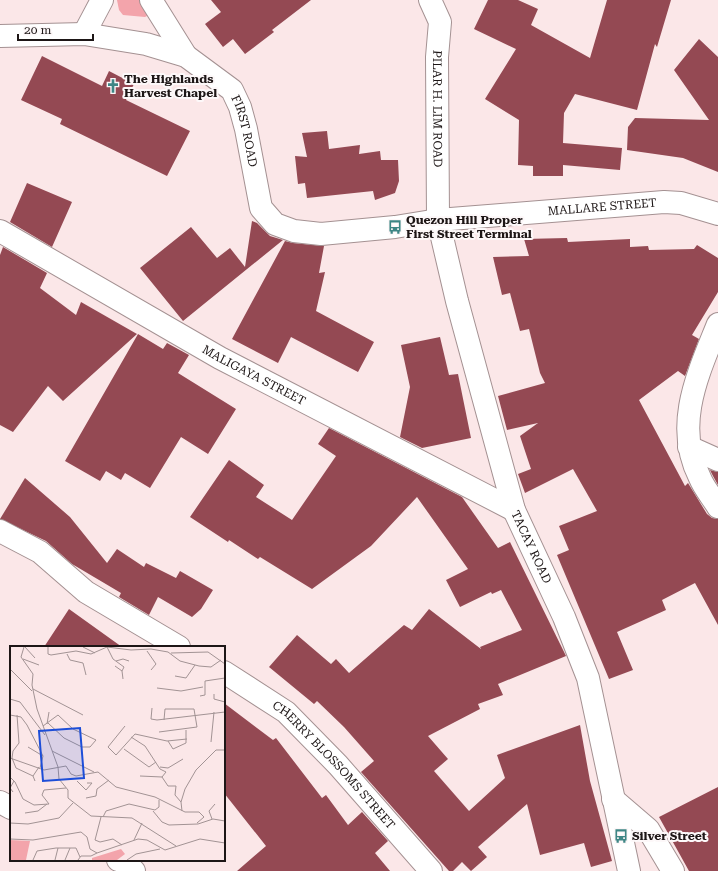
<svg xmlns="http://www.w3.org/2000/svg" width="718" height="871" viewBox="0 0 718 871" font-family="'Roboto Serif',serif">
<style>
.green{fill:#f3a4ab}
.building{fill:#944953}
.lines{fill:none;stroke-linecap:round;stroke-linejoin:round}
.street-casing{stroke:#a49192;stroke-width:24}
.secondary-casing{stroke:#a49192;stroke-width:24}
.street{stroke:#fff;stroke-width:22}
.secondary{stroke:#fff;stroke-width:22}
.labels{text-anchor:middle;stroke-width:4;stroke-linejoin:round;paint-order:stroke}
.poi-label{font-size:12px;font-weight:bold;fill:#1d1616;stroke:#fdf8f9;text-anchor:start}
.street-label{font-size:12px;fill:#1d1616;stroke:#fdf8f9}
.inset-road{fill:none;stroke:#a29394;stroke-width:1}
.view{fill:#1d4ed8;fill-opacity:0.15;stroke:#1d4ed8;stroke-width:2}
.inset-edge{fill:none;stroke:#1d1616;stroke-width:2}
</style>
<rect width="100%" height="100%" fill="#fbe7e8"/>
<path class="green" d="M117 0H142L149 15 145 17 123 15 119 10Z"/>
<path class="building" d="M211 0H311L272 30 274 32 245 54 233 39 223 47 205 24 221 12Z
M488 0H518L538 9 531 25 590 58 607 0H671L657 47 655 44 637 110 575 94 564 113 563 143 622 148 620 170 563 165V176H533V166L518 165 519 120 485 99 516 49 474 29Z
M699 39 718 57V172L683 158 627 150 628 127 635 118 709 120 674 70Z
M42 56 102 86 109 71 134 84 126 100 190 131 167 176 60 124 62 119 21 100Z
M327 131 329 149 360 145 359 154 380 151 381 160H398L399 181 395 193 375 200 373 191 307 198 305 183 298 184 295 156 307 157 302 133Z
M27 183 72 202 52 247 10 222Z
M252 221 257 223 270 236 283 240 183 321 140 268 191 227 217 258 230 248 245 267Z
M567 238 568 242 630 239V247L648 246 649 250 694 249 697 245 718 258V292L692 335 699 339 685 376 678 371 639 400 685 486 688 483 707 514 712 518 718 519V625L695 583 662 600 666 610 617 632 633 670 609 679 557 555 569 550 559 526 597 511 573 469 525 493 518 474 531 469 520 436 538 423 507 430 498 396 545 383 540 373 529 329 520 331 510 293 502 295 493 257 529 256 524 239Z
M285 241 293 243 324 246 319 273 325 272 316 311 374 342 358 372 291 337 278 363 232 339Z
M3 247 47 273 40 288 76 315 81 302 137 334 63 401 48 386 13 432 0 425V255Z
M138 334 163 349 167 343 189 355 178 373 236 409 208 454 181 437 150 488 125 473 121 480 106 471 100 481 65 461Z
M440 337 449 375 458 374 471 438 422 448 400 437 410 387 401 345Z
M329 428 462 497 498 548 510 542 566 656 498 684 503 695 478 704 480 709 428 736 448 759 434 771 469 811 505 778 497 755 580 725 590 781 612 861 591 867 584 843 540 855 527 804 478 847 487 857 471 871 462 862 453 871H449L361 772 374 761 344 727 317 701 314 704 269 667 297 635 331 664 336 659 349 673 404 625 412 630 429 609 481 649 480 647 522 630 501 590 492 594 491 592 460 607 446 580 468 569 417 497 371 546 312 589 260 557 258 559 229 540 228 542 190 517 229 460 264 485 256 497 292 520 336 456 318 444Z
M710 470 718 472V485L713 476Z
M25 478 70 517 107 563 117 549 144 567 146 563 176 578 180 571 213 590 201 609 192 617 158 597 149 615 119 597 121 593 72 564 46 541 0 519Z
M69 609 122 647H44Z
M224 703 273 740 276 738 322 798 326 795 348 825 362 812 388 841 375 853 390 871H237L266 846 224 793Z
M718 787V871H689L659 817Z"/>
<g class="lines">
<defs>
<g id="street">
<path d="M151 0 186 56"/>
<path d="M84 34 102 0"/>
<path id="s1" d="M0 231 220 358 514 510"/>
<path d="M718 324C698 374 673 425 700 478 704 488 712 497 718 507"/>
<path d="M689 447 718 460"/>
<path d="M0 531 40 552 86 592 179 647"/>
<path id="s2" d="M224 672 286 712 338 765 431 871"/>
<path d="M613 799 648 829 673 871"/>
<path d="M0 802 11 808"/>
<path d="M118 860 125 862 134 871"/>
</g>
<g id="secondary">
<path id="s3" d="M430 0 440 22 437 57 438 220 457 301 514 510 564 617 588 678 629 871"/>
<path id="s4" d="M0 36 84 34 146 44 186 56 232 90 240 107 246 129 261 208 275 224 294 231 321 234 395 227 438 220 664 202 681 203 718 214"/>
</g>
</defs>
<use href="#street" class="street-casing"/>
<use href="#secondary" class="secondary-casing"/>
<use href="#street" class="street"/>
<use href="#secondary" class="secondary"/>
</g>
<defs>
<symbol id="church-bare" viewBox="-9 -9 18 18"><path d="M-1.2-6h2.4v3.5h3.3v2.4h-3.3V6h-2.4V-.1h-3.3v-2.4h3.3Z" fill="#3e8685" stroke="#fdf8f9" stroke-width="2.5" paint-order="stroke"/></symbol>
<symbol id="bus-bare" viewBox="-9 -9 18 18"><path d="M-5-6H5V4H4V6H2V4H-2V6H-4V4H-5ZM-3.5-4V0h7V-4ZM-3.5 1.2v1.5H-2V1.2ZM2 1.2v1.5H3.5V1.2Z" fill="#3e8685" stroke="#fdf8f9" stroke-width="2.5" paint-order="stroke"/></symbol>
</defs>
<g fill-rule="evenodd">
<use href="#church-bare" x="103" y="76" width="20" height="20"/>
<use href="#bus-bare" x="385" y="217" width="20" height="20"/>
<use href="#bus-bare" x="611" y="826" width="20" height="20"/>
</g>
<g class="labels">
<g class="poi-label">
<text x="124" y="83">The Highlands<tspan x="124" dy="14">Harvest Chapel</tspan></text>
<text x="406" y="224">Quezon Hill Proper<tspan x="406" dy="14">First Street Terminal</tspan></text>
<text x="632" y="840">Silver Street</text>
</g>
<g class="street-label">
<text dy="4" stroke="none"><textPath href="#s3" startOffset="111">PILAR H. LIM ROAD</textPath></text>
<text dy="4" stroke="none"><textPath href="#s4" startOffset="289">FIRST ROAD</textPath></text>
<text dy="4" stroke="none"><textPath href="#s4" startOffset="719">MALLARE STREET</textPath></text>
<text dy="4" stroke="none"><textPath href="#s1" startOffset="292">MALIGAYA STREET</textPath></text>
<text dy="4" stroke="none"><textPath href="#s3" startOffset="563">TACAY ROAD</textPath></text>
<text dy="4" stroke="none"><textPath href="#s2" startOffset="145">CHERRY BLOSSOMS STREET</textPath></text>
</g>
</g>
<g transform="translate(10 646)">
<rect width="215" height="215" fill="#fbe7e8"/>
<path d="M0 194 20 195 16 214H0ZM111 203 115 208 107 214H82V212Z" fill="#f3a4ab"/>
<path class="inset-road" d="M14 1 11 11 23 28 22 39 27 63 48 121 49 133 58 144V152L81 170 122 172 166 200M15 1 25 12M38 1V8L41 9 66 5 81 8 97 1 121 4 141 3 158 6 170 15 189 20 201 21 211 14M73 1 85 7M97 1 103 13 114 21 112 25M137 5 146 18 141 24M161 7 198 6 215 18M57 8 60 14 73 17 76 29M13 13 29 19M106 15 113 13 119 15M105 20 112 25 113 33M0 23 22 45M165 30 176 32 185 19M147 42 171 45 193 41M23 43 73 69M204 48V53L215 56M190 50 195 49V35L215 32M0 53 10 56 35 89M142 62 141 73 147 74 215 66M0 69 11 71 17 79 33 110 30 122M7 69 9 97 3 105 2 112 6 122 23 130M37 78 39 66M33 80 48 69 63 83 86 94 80 101H72L54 92 38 77M115 80 98 101 106 109 125 88 157 95 177 93M149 86 187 81 184 63H155L154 74M121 91 135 100 150 123 156 126 152 131M158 95 163 103 176 97V84M201 96 204 66M18 101 33 110M114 103 139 121 146 116M42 105 84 126M0 112 34 124 56 120 61 128 66 130 88 126 106 141 145 151 175 166H189L194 171 187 177M150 121 158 122 173 113M130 130 152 131M0 131 5 136 13 153 24 159 39 158 32 149 34 144 56 142M152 131 158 140H166L165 149 171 156M25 135 23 130 29 121M67 135 76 144 82 137H77M3 146 0 142 4 135M76 152 86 150 87 143 99 134M143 165 152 176 159 179 188 178 203 173 215 175M172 165 171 156 175 143 186 124 206 104H215M15 167 28 165 37 158M91 171 85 194 90 196 103 193 112 199M93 171 96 165 119 158 145 164 149 161V154M202 173 199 165 205 158M0 177 18 178 49 172 63 157M0 193 23 194 71 186 77 191 80 203 87 207 128 193 137 194 155 204 190 193 215 197M124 194 132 177M23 214 27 205 46 202H66L70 211M45 214 48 202M55 214 60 202M68 214 71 210H81L87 207M117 214 126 208 150 203"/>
<path class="view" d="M70 82 74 132 33 135 29 85Z"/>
<rect width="215" height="215" class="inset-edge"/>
</g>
<path d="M18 34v6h75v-6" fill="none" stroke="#1d1616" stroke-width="2"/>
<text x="24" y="34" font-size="12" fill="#1d1616" stroke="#fdf8f9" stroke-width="3" paint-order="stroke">20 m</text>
</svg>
